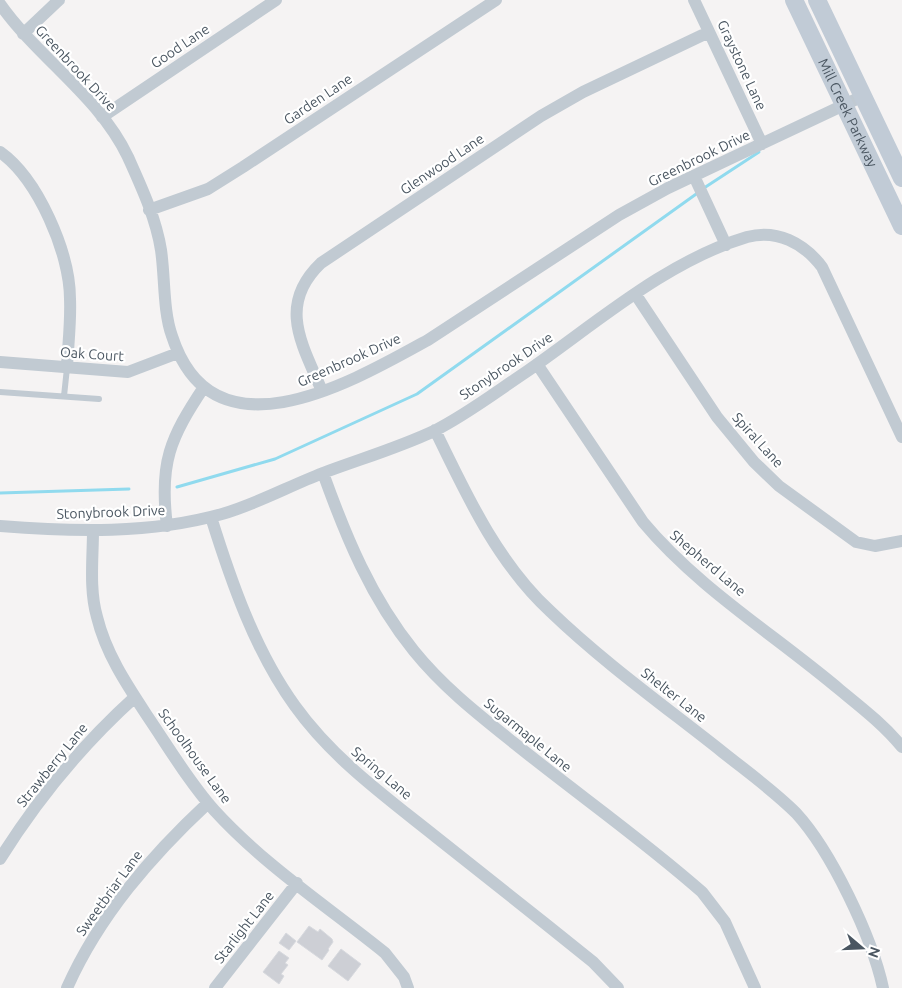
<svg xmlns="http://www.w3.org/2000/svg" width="902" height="988" viewBox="0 0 902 988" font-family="Ubuntu,sans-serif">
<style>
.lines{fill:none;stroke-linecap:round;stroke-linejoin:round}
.stream{stroke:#90daee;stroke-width:3}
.building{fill:#cdcfd5;stroke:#d7d9de}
.lane{stroke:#c1cad2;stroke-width:6}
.street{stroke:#c1cad2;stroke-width:12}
.secondary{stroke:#c1cbd6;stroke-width:18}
.labels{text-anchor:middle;stroke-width:4.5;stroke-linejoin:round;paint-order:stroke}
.street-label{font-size:14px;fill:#4a5661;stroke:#fff}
</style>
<rect width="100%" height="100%" fill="#f5f3f3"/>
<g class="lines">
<path class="stream" d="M704 188 759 152
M177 487 275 459 417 394 699 192
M0 493 129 489"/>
</g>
<path class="building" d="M309 926 318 932 320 929 332 939 333 942 328 949 329 950 322 960 297 942Z
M286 933 296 941 289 950 279 943Z
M341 949 361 964 348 981 328 966Z
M279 951 289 958 285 963 288 965 281 974 284 976 279 984 263 972Z"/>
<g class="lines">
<path class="lane" d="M0 392 99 399
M64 396 67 368"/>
<path class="street" d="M694 0 762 144
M0 4C38 58 99 96 128 157 141 186 156 218 161 250 165 277 163 311 172 336 213 463 352 382 428 340L619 215 668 188 863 96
M23 34 59 0
M102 117 276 0
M0 152C38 179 70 253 70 299 71 322 68 345 67 368
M694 176 726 245
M149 210 208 189 243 167 496 0
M636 295 717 417 754 462 779 486 856 542 875 546 902 541
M0 362 128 372 178 353
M537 364 643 522C698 588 775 635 840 690 862 708 884 725 902 747
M322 391C302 344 277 305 321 263L541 116 583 92 709 32
M435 430C466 494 497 562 550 611 603 662 663 705 720 750 746 771 773 790 796 813 831 851 872 937 883 988
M323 473C346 537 371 598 414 651 443 687 479 715 514 743 576 793 642 839 702 892L725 922 755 988
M211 517C231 581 255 651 295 706 333 759 386 797 436 837 489 879 541 920 593 962L618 988
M0 526C74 532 150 534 222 514 257 504 289 486 323 473 360 459 398 448 434 431 466 415 496 392 526 372 594 325 666 261 747 237 777 229 804 243 822 267L902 437
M167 526C159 463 170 438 204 387
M93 530C93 558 89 589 97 617 106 654 127 685 148 717 169 748 189 782 214 810 264 865 328 907 385 953L404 977 408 988
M0 859C37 800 84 743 135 697
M67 988C99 916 151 856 208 803
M215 988 297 883"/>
<g class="secondary">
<path id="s1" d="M794 0 902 226"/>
<path d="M817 0 902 178"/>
</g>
</g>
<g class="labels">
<g class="street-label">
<text transform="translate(180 46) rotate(-34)" y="5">Good Lane</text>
<text transform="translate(742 65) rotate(65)" y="5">Graystone Lane</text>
<text transform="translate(76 68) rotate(47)" y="5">Greenbrook Drive</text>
<text transform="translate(318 99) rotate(-34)" y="5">Garden Lane</text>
<text dy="5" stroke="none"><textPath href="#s1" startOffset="125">Mill Creek Parkway</textPath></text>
<text transform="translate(699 158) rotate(-26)" y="5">Greenbrook Drive</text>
<text transform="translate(442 164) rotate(-34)" y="5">Glenwood Lane</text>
<text transform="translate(92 354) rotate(4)" y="5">Oak Court</text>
<text transform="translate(349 360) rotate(-24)" y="5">Greenbrook Drive</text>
<text transform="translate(506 366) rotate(-34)" y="5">Stonybrook Drive</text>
<text transform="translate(758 440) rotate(48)" y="5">Spiral Lane</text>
<text transform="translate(111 512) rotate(-2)" y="5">Stonybrook Drive</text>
<text transform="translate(708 563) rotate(40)" y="5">Shepherd Lane</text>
<text transform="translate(674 695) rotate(38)" y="5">Shelter Lane</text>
<text transform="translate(528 735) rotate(39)" y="5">Sugarmaple Lane</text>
<text transform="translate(195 756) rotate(54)" y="5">Schoolhouse Lane</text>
<text transform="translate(52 765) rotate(-51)" y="5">Strawberry Lane</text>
<text transform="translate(382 773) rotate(40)" y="5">Spring Lane</text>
<text transform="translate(109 893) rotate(-54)" y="5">Sweetbriar Lane</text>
<text transform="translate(244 927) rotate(-52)" y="5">Starlight Lane</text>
</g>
</g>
<g transform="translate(862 948) rotate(109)" stroke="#ffffff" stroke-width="4" paint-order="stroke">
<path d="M0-4L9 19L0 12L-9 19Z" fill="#4a5661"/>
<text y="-8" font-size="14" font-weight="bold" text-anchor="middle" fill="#4a5661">N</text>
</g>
</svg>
